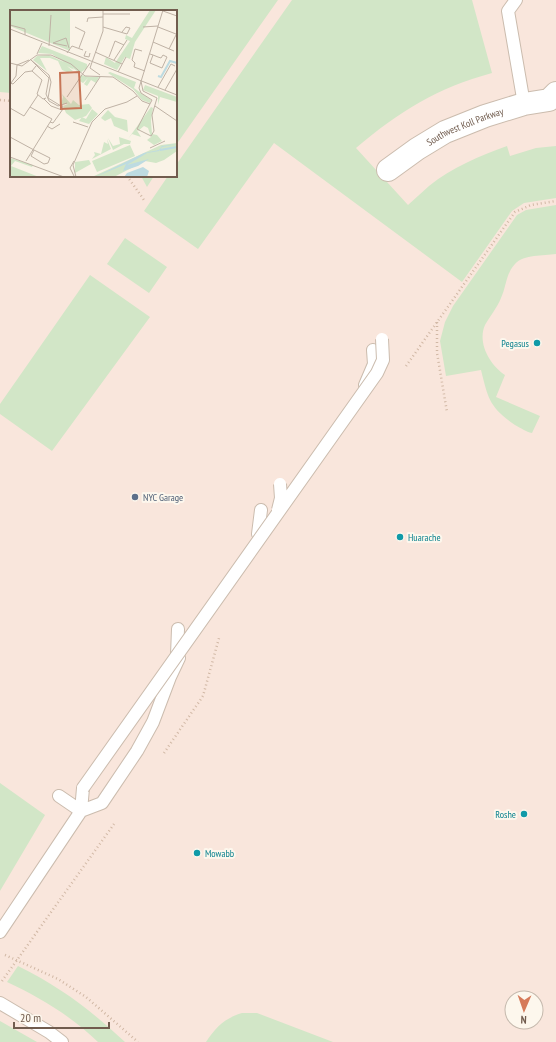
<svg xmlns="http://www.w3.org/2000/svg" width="556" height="1042" viewBox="0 0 556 1042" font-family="'PT Sans Narrow',sans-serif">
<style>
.commercial{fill:#f9e6dc;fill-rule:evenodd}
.green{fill:#d2e6c7}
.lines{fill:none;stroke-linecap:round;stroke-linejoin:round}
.service-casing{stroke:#cbbcae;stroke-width:14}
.minor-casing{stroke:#cbbcae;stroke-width:24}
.path{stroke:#d1b8a5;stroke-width:2.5;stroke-dasharray:1 3;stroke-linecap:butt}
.service{stroke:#fff;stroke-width:12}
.minor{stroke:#fff;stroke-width:22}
.service-bridge-casing{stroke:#cbbcae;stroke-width:14;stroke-linecap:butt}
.service-bridge{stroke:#fff;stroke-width:12}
.culture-dot{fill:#0f9aa8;stroke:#fdf7ed;stroke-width:1.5}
.service-dot{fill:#5c6f8a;stroke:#fdf7ed;stroke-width:1.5}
.labels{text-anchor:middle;stroke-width:4;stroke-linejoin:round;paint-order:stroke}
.street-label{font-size:10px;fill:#715c4e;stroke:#fdf7ed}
.culture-label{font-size:10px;fill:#0d838f;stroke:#fdf7ed;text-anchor:end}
.service-label{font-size:10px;fill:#4e5e75;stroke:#fdf7ed;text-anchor:start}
.inset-river{fill:none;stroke:#bddbe1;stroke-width:2}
.inset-road{fill:none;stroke:#bfb2a5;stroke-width:1}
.view{fill:#c77657;fill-opacity:0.15;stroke:#c77657;stroke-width:2}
.inset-edge{fill:none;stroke:#715c4e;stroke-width:2}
</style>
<rect width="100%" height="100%" fill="#faf3e7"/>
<path class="commercial" d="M0 0H556V1042H0ZM11 11H176V176H11ZM512 998H536V1022H512Z"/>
<path class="green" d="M0 0H278L176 145V11H11V93L0 92Z
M292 0H472L492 73C437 88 400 111 356 148L408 205C415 199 422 192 429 186 452 167 480 156 507 146L510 156 536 148 556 146V198L524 203 512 211 462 282 274 143 198 249 144 211 168 176H176V165Z
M141 176H154L147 187Z
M556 205V254C543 256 524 254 515 264 506 273 506 288 501 298 497 308 490 316 485 325 477 343 490 365 505 375L496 397 540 416 532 433C526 432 521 428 515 425 489 407 488 398 481 370L446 376 440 341 445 322 453 306 517 215 526 210Z
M125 238 167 267 149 293 107 264Z
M90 275 150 317 52 451 0 414V404Z
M0 783 45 815 0 891Z
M18 966C62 988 88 1008 125 1042H98C71 1016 41 998 7 982Z
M242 1013H257L333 1042H206C216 1027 225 1018 242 1013Z
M0 1021 37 1042H0Z"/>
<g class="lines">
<defs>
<path id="service" d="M516 0 508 11 524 104
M365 385 374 364 373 350
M258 534 261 510
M177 655 178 629
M59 796 81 811 83 788
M0 932 81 811 102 803 137 751 153 722 170 677 179 658
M0 1003 49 1032 62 1042"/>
<g id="minor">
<path id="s1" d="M388 170 417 149 445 132 485 116 524 104 549 100 556 93"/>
</g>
</defs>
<use href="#service" class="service-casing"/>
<use href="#minor" class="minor-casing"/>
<path class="path" d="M0 100 11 101
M127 176 144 200
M437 322V353L447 412
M406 366 515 212 531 205 556 201
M164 753 203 696 219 638
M5 955 58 979 86 997 138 1042
M2 981 114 824"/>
<use href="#service" class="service"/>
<use href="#minor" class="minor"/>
<defs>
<path id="service-bridge" d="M278 510 281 498 280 484
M83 788 377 373 383 360 382 339"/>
</defs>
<use href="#service-bridge" class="service-bridge-casing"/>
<use href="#service-bridge" class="service-bridge"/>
</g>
<g class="culture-dot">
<circle cx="537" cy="343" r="4"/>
<circle cx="400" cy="537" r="4"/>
<circle cx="524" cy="814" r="4"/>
<circle cx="197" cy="853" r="4"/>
</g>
<circle class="service-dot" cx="135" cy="497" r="4"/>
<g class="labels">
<g class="street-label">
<text dy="4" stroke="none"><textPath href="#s1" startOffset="89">Southwest Koll Parkway</textPath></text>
</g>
<g class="culture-label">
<text x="529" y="347">Pegasus</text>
<text x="408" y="541" text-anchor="start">Huarache</text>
<text x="516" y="818">Roshe</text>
<text x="205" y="857" text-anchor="start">Mowabb</text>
</g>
<g class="service-label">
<text x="143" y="501">NYC Garage</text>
</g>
</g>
<g transform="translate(10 10)">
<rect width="167" height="167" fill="#faf3e7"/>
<path d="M0 0H60V41L0 16ZM140 0H146L125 32 120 49 115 47 107 60 94 54 96 47 105 53 120 31 115 29 116 25 122 28ZM32 36 77 54V58L70 63 42 44 28 43ZM39 45 60 55 64 60 57 56 63 61 57 62 52 60 48 51 40 48H30L37 61 23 50 27 46ZM100 62 126 72 124 78 141 90 140 93 132 90 123 79 98 63ZM71 65 80 67H89L86 73 81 70 77 76 74 74 78 68 73 73 68 70ZM135 75 167 87V92L150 87 148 95V86L133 80ZM52 84 61 94 63 90 69 95 79 94 82 98 76 106 65 110 56 103 53 96 58 94H51L53 87ZM141 97 143 98 141 111 142 124 147 125 152 131 144 135 137 130 141 127 138 118 134 116 128 121 126 119 131 127 122 124 118 129ZM82 99 88 104 79 114 69 111 72 107 76 109ZM98 100 105 107 117 110 118 122 104 116 101 108 95 111 91 108ZM109 127 121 131 120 134H114L103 140 98 128 103 136 110 134ZM97 129 101 139 82 149 85 145 84 142 91 144 94 132 98 134ZM167 133V141L154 150 146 153 135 151 104 167H82L151 135ZM120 135 125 146 87 162 82 151ZM0 148 23 155 22 157 5 151 1 156 29 167H3L0 165ZM79 150 81 154 65 163V152Z" fill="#d2e6c7"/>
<path d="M167 134 152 137 149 141 137 143 117 155 139 149 128 156 113 161 116 154 85 167 134 143 149 140 152 136ZM133 157 139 161 137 167H114L117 163Z" fill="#bddbe1"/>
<path class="inset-river" d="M148 66 151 67 160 51 167 53M150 140 167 137"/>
<path class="inset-road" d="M153 1 167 6M93 4H120M77 12 78 8 93 7M0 15 15 19V25M65 17 75 22 69 38M93 17 117 24 120 18 116 17 112 22M133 17 148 16M148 17 166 24M0 19 167 85M143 32 164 41M39 36 41 5M57 36 43 33 56 28 59 38M159 39 167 23M76 41 74 46 79 47 80 43M132 41 125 39 122 50 125 53 124 57 135 61M85 42 112 54M57 43 62 36 73 40M27 44 32 33M140 44 143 45 148 47 151 48 153 45 157 47 152 58 140 53 143 45M99 47 105 31 114 35M20 49 39 68 36 84 39 91 48 96 57 93M21 50 39 65 41 72 38 88 51 96M104 50 117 30M0 53 12 56 27 45H41L61 54 75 66 103 67 123 81 132 91 140 94M7 55 19 50M22 61 32 70 27 84 33 89 36 88M108 62 116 47M90 65 80 58 93 21V0M131 71 133 81 147 88 142 105 144 121 141 126 127 119 142 90 131 83 129 78 153 0M0 73 3 74 15 62 22 61 26 56M1 73 6 66 7 55M148 77 161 54 165 56M155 80 167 59M57 87 80 53M34 89 41 96 52 100M75 90 90 67M145 96 167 111M0 98 14 106 28 85M40 112 43 113 53 99 52 95M63 112 78 117M37 116 42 119 50 114M0 127 24 140 21 146 34 154 38 153 40 148 24 140M140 138 155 131M0 147 54 167M16 151 42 109 20 97M64 151 60 158 64 166M66 167 63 155 82 112 95 99 117 92 127 86"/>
<path class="view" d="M69 62 71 98 51 99 50 63Z"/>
<rect width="167" height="167" class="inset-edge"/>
</g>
<g transform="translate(524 1010) rotate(182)"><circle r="19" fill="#fdf7ed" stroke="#c5b9ad"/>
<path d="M0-3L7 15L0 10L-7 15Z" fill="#d67a59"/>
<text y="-6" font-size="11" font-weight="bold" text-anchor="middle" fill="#715c4e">N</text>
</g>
<path d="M14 1022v6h95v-6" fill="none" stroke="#715c4e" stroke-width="2"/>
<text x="20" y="1022" font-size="12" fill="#715c4e" stroke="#fdf7ed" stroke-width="3" paint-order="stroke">20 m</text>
</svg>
